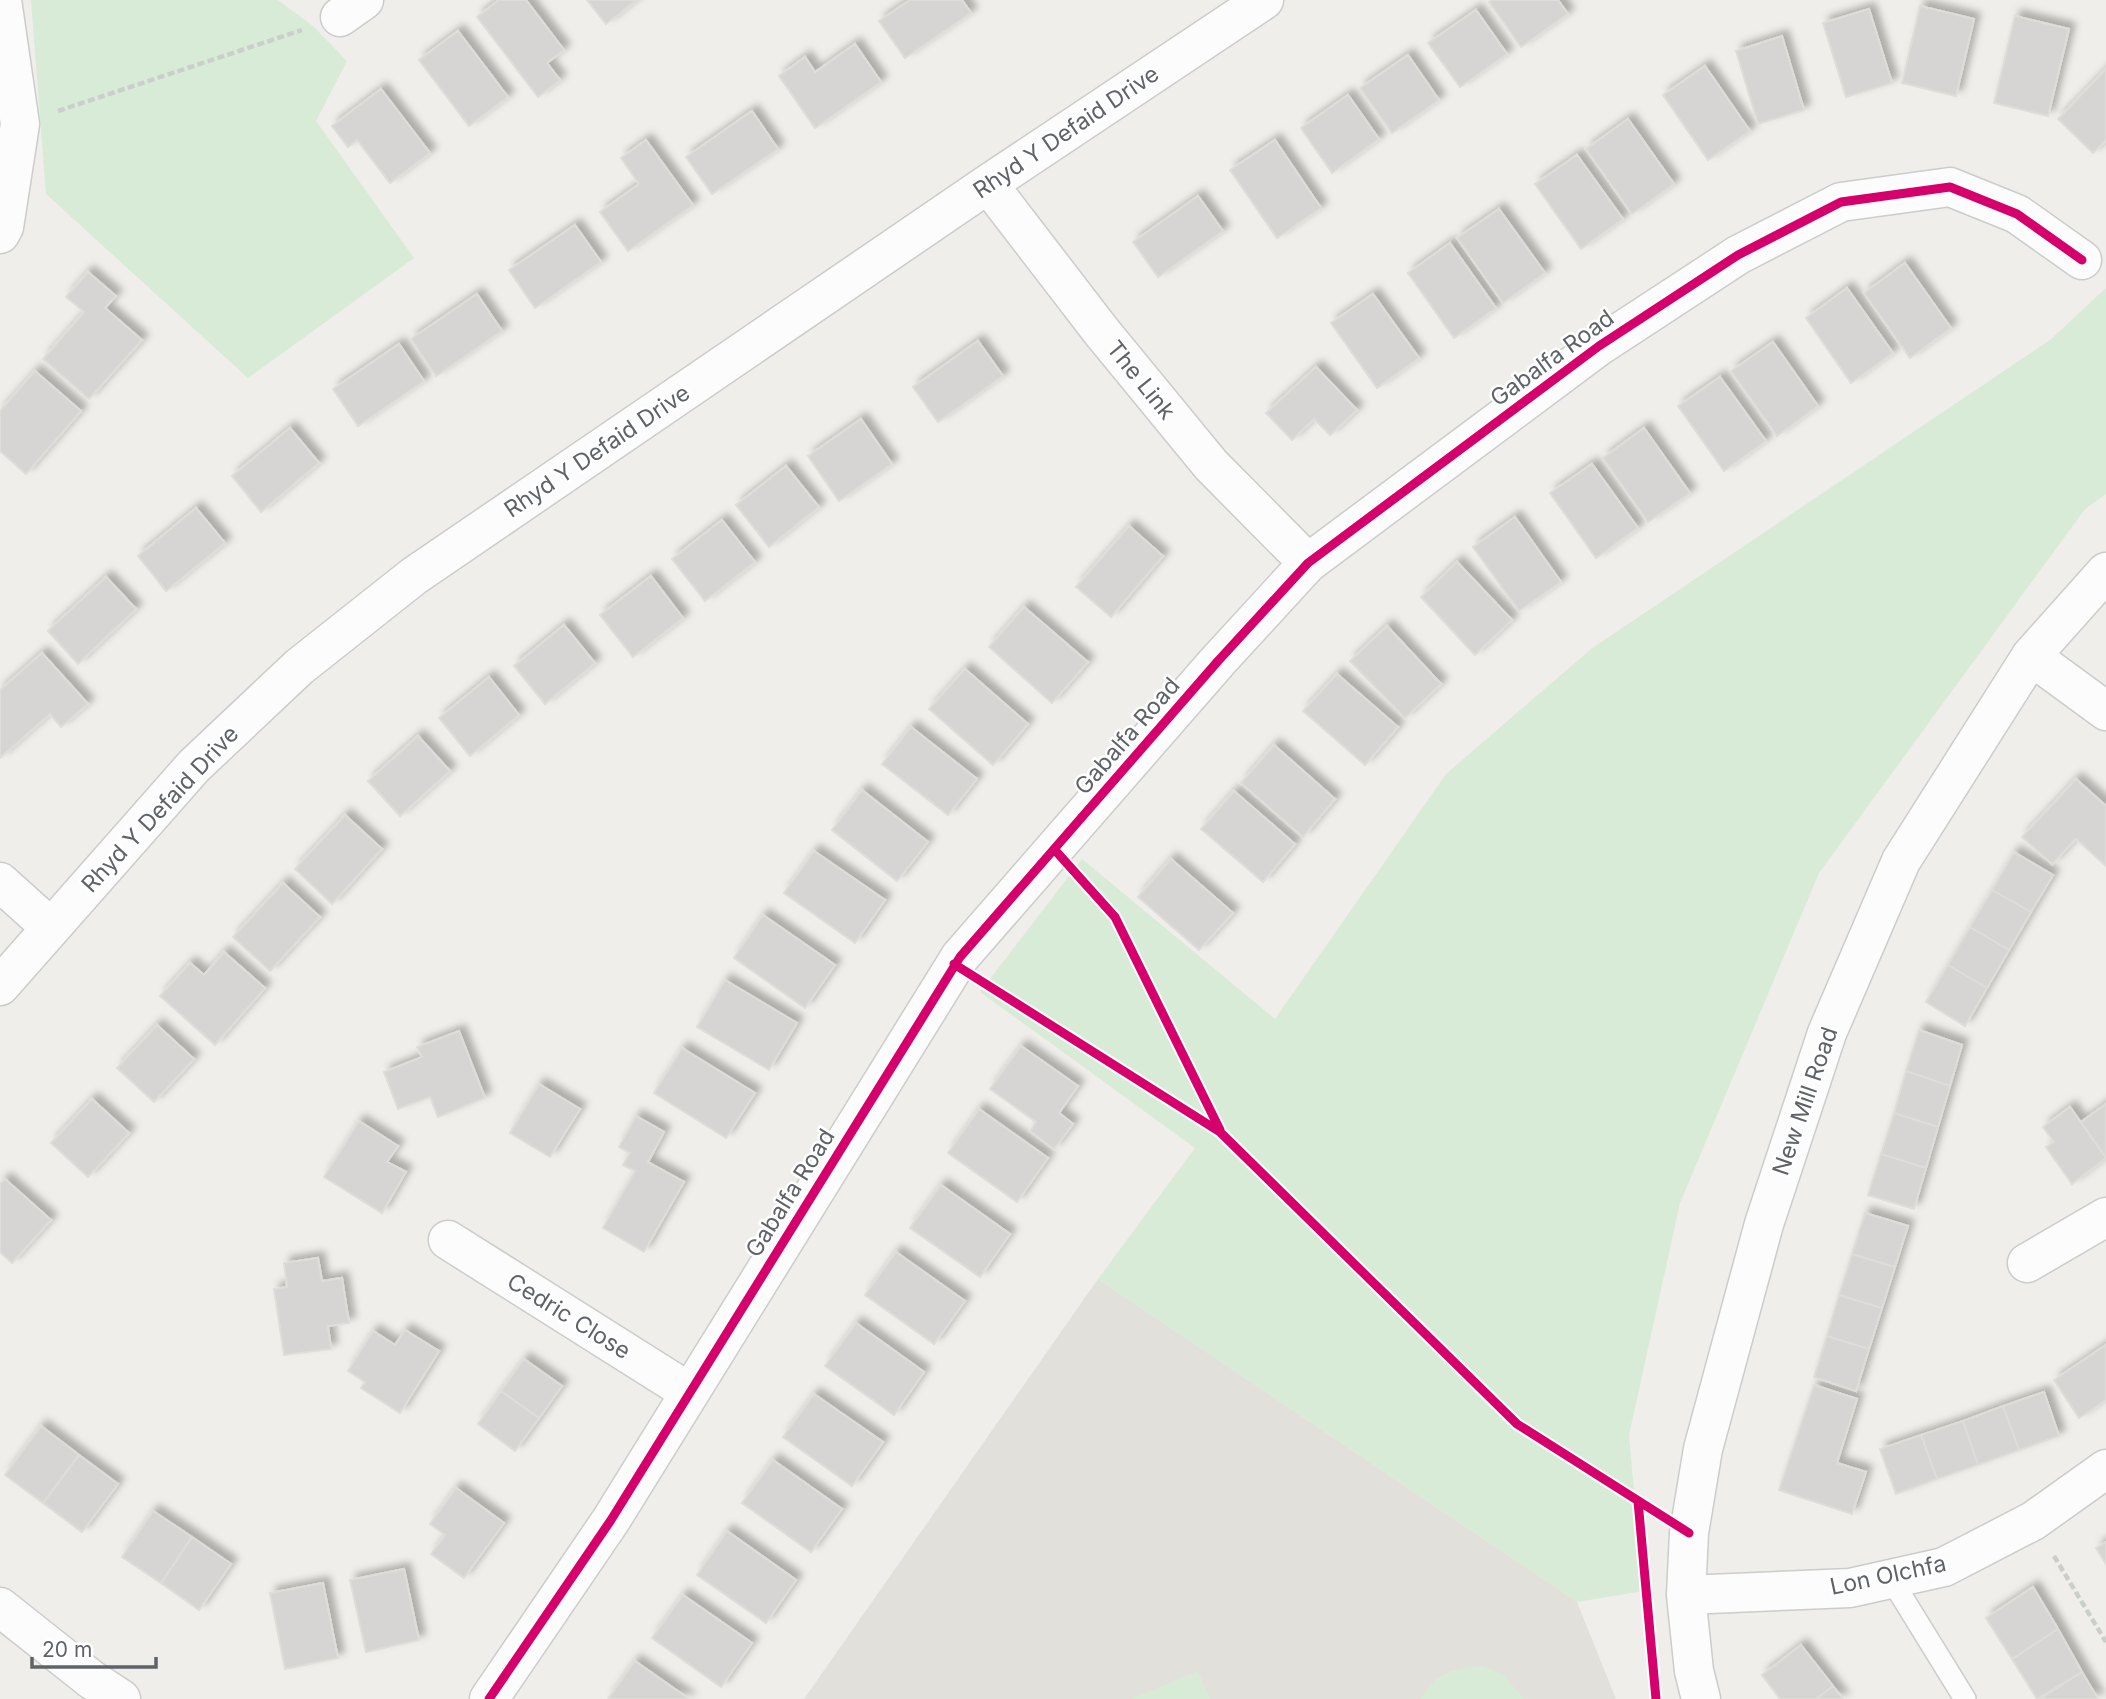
<svg xmlns="http://www.w3.org/2000/svg" width="2106" height="1699" viewBox="0 0 2106 1699" font-family="Inter,sans-serif">
<style>
.education{fill:#e2e0da}
.green{fill:#d8ebd6}
.building{fill:#d6d5d3;stroke:#deddd9;stroke-width:2;filter:url(#shadow)}
.lines{fill:none;stroke-linecap:round;stroke-linejoin:round}
.service-casing{stroke:#cbcccc;stroke-width:24}
.minor-casing{stroke:#cbcccc;stroke-width:41}
.path{stroke:#cacfcc;stroke-width:4.5;stroke-dasharray:7 3.5;stroke-linecap:butt}
.service{stroke:#fdfcfc;stroke-width:21}
.minor{stroke:#fdfcfc;stroke-width:38}
.cycleway-casing{stroke:#fff;stroke-width:13}
.cycleway{stroke:#d6006c;stroke-width:9}
.labels{text-anchor:middle;stroke-width:5;stroke-linejoin:round;paint-order:stroke}
.street-label{font-size:23px;fill:#5f6368;stroke:#fff}
</style>
<defs>
<filter id="shadow"><feDropShadow dx="6" dy="-6" stdDeviation="3.5" flood-color="#0004"/></filter>
</defs>
<rect width="100%" height="100%" fill="#efeeea"/>
<path class="education" d="M1098 1279 1577 1602 1616 1699H804Z"/>
<path class="green" d="M31 0H278L313 26 347 61 316 121 414 258 248 378 46 194Z
M2106 288V494L2085 509 1819 873 1680 1203 1629 1435 1643 1591 1577 1602 1098 1279 1195 1148 980 992 1082 859 1275 1019 1446 774 1591 649 2050 340Z
M1480 1666 1502 1673 1524 1699H1421C1434 1673 1453 1669 1480 1666Z
M1198 1671 1210 1699H1131Z"/>
<path class="building" d="M499 0H526L564 50 547 63 560 80 538 97 477 17Z
M587 0H637L606 24Z
M910 0H962L971 13 905 58 879 21Z
M1492 0H1558L1568 14 1521 47 1489 2Z
M1920 6 1974 19 1956 96 1902 83Z
M1869 9 1892 83 1846 97 1823 23Z
M1476 10 1507 54 1460 87 1428 43Z
M2015 16 2069 29 2048 116 1994 103Z
M458 31 508 97 469 126 419 60Z
M1782 36 1804 110 1758 124 1736 51Z
M855 44 881 82 815 128 779 76 805 57 815 72Z
M1408 55 1439 100 1392 133 1360 88Z
M1705 66 1750 131 1708 160 1663 95Z
M2106 69V140L2093 153 2058 119Z
M381 89 430 153 390 183 357 140 348 147 332 126Z
M1348 95 1379 139 1332 173 1301 128Z
M752 111 778 149 712 194 686 157Z
M1628 119 1674 184 1632 214 1586 149Z
M646 140 693 205 628 251 600 212 639 184 621 158Z
M1275 140 1321 208 1277 238 1230 170Z
M1577 155 1623 219 1581 249 1535 184Z
M1198 196 1223 231 1158 277 1133 242Z
M1499 209 1545 273 1503 303 1457 238Z
M575 225 601 262 535 308 509 270Z
M1450 243 1496 308 1454 338 1408 273Z
M1905 263 1951 328 1910 358 1864 293Z
M88 272 116 296 105 308 142 340 89 399 43 359 84 312 66 297Z
M1847 288 1893 353 1851 383 1806 318Z
M477 294 502 331 436 376 411 339Z
M1373 294 1419 358 1377 388 1331 323Z
M978 341 1003 376 938 422 913 387Z
M1773 342 1818 406 1777 436 1731 371Z
M399 344 424 381 358 426 333 389Z
M1316 367 1357 410 1330 435 1314 419 1292 440 1266 413Z
M35 371 81 411 26 474 0 451V411Z
M1720 377 1766 441 1724 471 1678 406Z
M861 419 892 464 839 501 808 456Z
M290 428 319 463 261 512 232 476Z
M1644 428 1690 493 1648 522 1603 458Z
M1592 464 1638 528 1596 558 1550 493Z
M786 466 819 507 769 547 736 505Z
M196 508 225 543 166 591 138 556Z
M1515 517 1561 582 1519 611 1473 547Z
M722 520 755 562 705 601 672 559Z
M1129 526 1163 556 1111 617 1076 587Z
M1457 562 1512 620 1475 655 1421 597Z
M651 576 683 618 633 657 600 615Z
M106 577 136 609 78 664 48 631Z
M1024 607 1088 662 1052 703 989 647Z
M564 625 595 663 545 704 514 666Z
M1387 626 1441 684 1405 718 1350 661Z
M42 653 88 704 61 727 50 714 0 758V690Z
M965 669 1028 724 993 765 929 709Z
M1337 674 1398 727 1365 765 1303 711Z
M489 677 519 715 470 756 439 718Z
M911 727 977 779 948 815 882 764Z
M418 736 450 771 400 816 368 781Z
M1274 745 1335 799 1303 837 1241 783Z
M2076 779 2106 806V866L2076 839 2052 864 2022 837Z
M862 790 928 842 897 881 832 830Z
M1234 791 1295 844 1263 882 1201 829Z
M345 815 382 849 332 904 295 869Z
M814 851 885 900 855 943 784 893Z
M2014 852 2053 875 2031 912 1992 890Z
M1171 859 1233 913 1199 950 1138 897Z
M283 883 320 917 270 971 233 937Z
M1992 890 2031 912 2009 950 1970 927Z
M763 915 835 965 805 1008 734 958Z
M1970 927 2009 950 1987 988 1948 965Z
M224 952 265 988 215 1045 160 996 190 963 204 975Z
M1948 965 1987 988 1965 1026 1926 1002Z
M725 980 797 1023 769 1070 697 1027Z
M157 1025 194 1059 154 1102 117 1068Z
M1919 1030 1962 1045 1950 1086 1906 1071Z
M459 1031 485 1098 438 1117 430 1097 398 1109 384 1072 422 1057 417 1047Z
M1021 1046 1078 1086 1059 1113 1073 1124 1054 1149 1030 1131 1036 1122 990 1089Z
M682 1048 755 1093 726 1138 654 1093Z
M1906 1071 1950 1086 1938 1127 1894 1113Z
M539 1084 580 1109 550 1157 510 1133Z
M92 1099 129 1133 88 1177 51 1143Z
M2106 1104V1158L2081 1122Z
M2070 1107 2106 1158 2072 1184 2046 1147 2054 1142 2043 1127Z
M979 1109 1048 1158 1017 1202 948 1153Z
M1894 1113 1938 1127 1926 1168 1881 1154Z
M636 1116 664 1132 648 1162 684 1182 644 1252 603 1228 635 1171 623 1165 630 1153 619 1147Z
M359 1121 398 1146 387 1162 406 1172 382 1213 324 1177Z
M1881 1154 1926 1168 1914 1209 1868 1195Z
M5 1179 51 1220 12 1263 0 1252V1184Z
M941 1185 1010 1234 980 1277 910 1228Z
M1865 1213 1908 1226 1895 1267 1852 1254Z
M896 1252 965 1301 934 1344 865 1295Z
M1852 1254 1895 1267 1882 1308 1839 1295Z
M318 1258 322 1281 342 1278 349 1323 328 1326 331 1349 284 1355 274 1289 287 1287 284 1263Z
M1839 1295 1882 1308 1869 1349 1827 1336Z
M856 1323 924 1372 894 1415 825 1366Z
M405 1330 439 1351 400 1413 361 1388 365 1382 348 1371 373 1331 395 1345Z
M1827 1336 1869 1349 1856 1391 1814 1377Z
M2106 1345V1400L2079 1418 2054 1380Z
M524 1359 562 1386 539 1418 501 1391Z
M1814 1385 1857 1399 1837 1463 1866 1472 1852 1514 1779 1490Z
M501 1391 539 1418 515 1451 478 1424Z
M2044 1392 2059 1436 2019 1450 2003 1406Z
M814 1394 883 1442 852 1486 783 1437Z
M2003 1406 2019 1450 1978 1465 1963 1421Z
M1963 1421 1978 1465 1937 1479 1921 1435Z
M41 1426 79 1455 43 1503 5 1475Z
M1921 1435 1937 1479 1896 1494 1880 1449Z
M79 1455 118 1484 82 1532 43 1503Z
M773 1460 842 1509 811 1552 742 1503Z
M456 1488 504 1523 464 1578 431 1554 445 1535 430 1524Z
M153 1511 192 1537 161 1583 122 1557Z
M727 1531 796 1580 766 1623 697 1575Z
M192 1537 231 1564 199 1610 161 1583Z
M2106 1542V1564L2096 1548Z
M404 1569 419 1640 366 1652 350 1580Z
M323 1583 338 1658 285 1669 270 1593Z
M2033 1587 2058 1629 2012 1659 1986 1618Z
M683 1595 752 1643 721 1687 652 1638Z
M2058 1629 2082 1672 2037 1699 2012 1659Z
M1801 1645 1833 1686 1816 1699H1780L1762 1675Z
M635 1661 689 1699H608Z
M2082 1672 2098 1699H2040Z
M1833 1686 1843 1699H1816Z"/>
<g class="lines">
<defs>
<path id="service" d="M1891 1579 1965 1699"/>
<path id="minor" d="M340 17 364 0
M988 184 1101 331 1211 465 1308 563
M0 234 4 227 20 124 2 0
M2031 656 2106 711
M0 882 50 927
M0 986 194 766 299 667 414 576 988 184 1264 0
M448 1240 689 1392
M2027 1263 2106 1217
M1686 1595 1850 1588 1944 1567 2033 1521 2106 1469
M0 1607 92 1680 121 1699
M489 1699 611 1520 960 957 1218 661 1308 563 1599 346 1738 255 1841 202 1950 187 2017 214 2082 260
M1701 1699 1694 1671 1686 1595 1689 1533 1703 1449 1764 1224 1827 1033 1901 861 2031 656 2106 572"/>
</defs>
<use href="#service" class="service-casing"/>
<use href="#minor" class="minor-casing"/>
<path class="path" d="M58 111 302 30
M2054 1556 2106 1642"/>
<use href="#service" class="service"/>
<use href="#minor" class="minor"/>
<defs>
<path id="cycleway" d="M1054 849 1115 917 1220 1130
M954 964 1220 1132 1517 1424 1689 1533
M1638 1501 1656 1699
M489 1699 611 1520 960 957 1218 661 1308 563 1599 346 1738 255 1841 202 1950 187 2017 214 2082 260"/>
</defs>
<use href="#cycleway" class="cycleway-casing"/>
<use href="#cycleway" class="cycleway"/>
</g>
<g class="labels">
<g class="street-label">
<text transform="translate(1066 132) rotate(-34)" y="8">Rhyd Y Defaid Drive</text>
<text transform="translate(1552 358) rotate(-36)" y="8">Gabalfa Road</text>
<text transform="translate(1141 380) rotate(51)" y="8">The Link</text>
<text transform="translate(597 451) rotate(-34)" y="8">Rhyd Y Defaid Drive</text>
<text transform="translate(1127 736) rotate(-49)" y="8">Gabalfa Road</text>
<text transform="translate(160 809) rotate(-47)" y="8">Rhyd Y Defaid Drive</text>
<text transform="translate(1805 1101) rotate(-71)" y="8">New Mill Road</text>
<text transform="translate(790 1193) rotate(-58)" y="8">Gabalfa Road</text>
<text transform="translate(569 1316) rotate(32)" y="8">Cedric Close</text>
<text transform="translate(1888 1575) rotate(-12)" y="8">Lon Olchfa</text>
</g>
</g>
<path d="M32 1657v10h124v-10" fill="none" stroke="#5f6368" stroke-width="3.5"/>
<text x="42" y="1657" font-size="21" fill="#5f6368" stroke="#ffffff" stroke-width="5" paint-order="stroke">20 m</text>
</svg>
